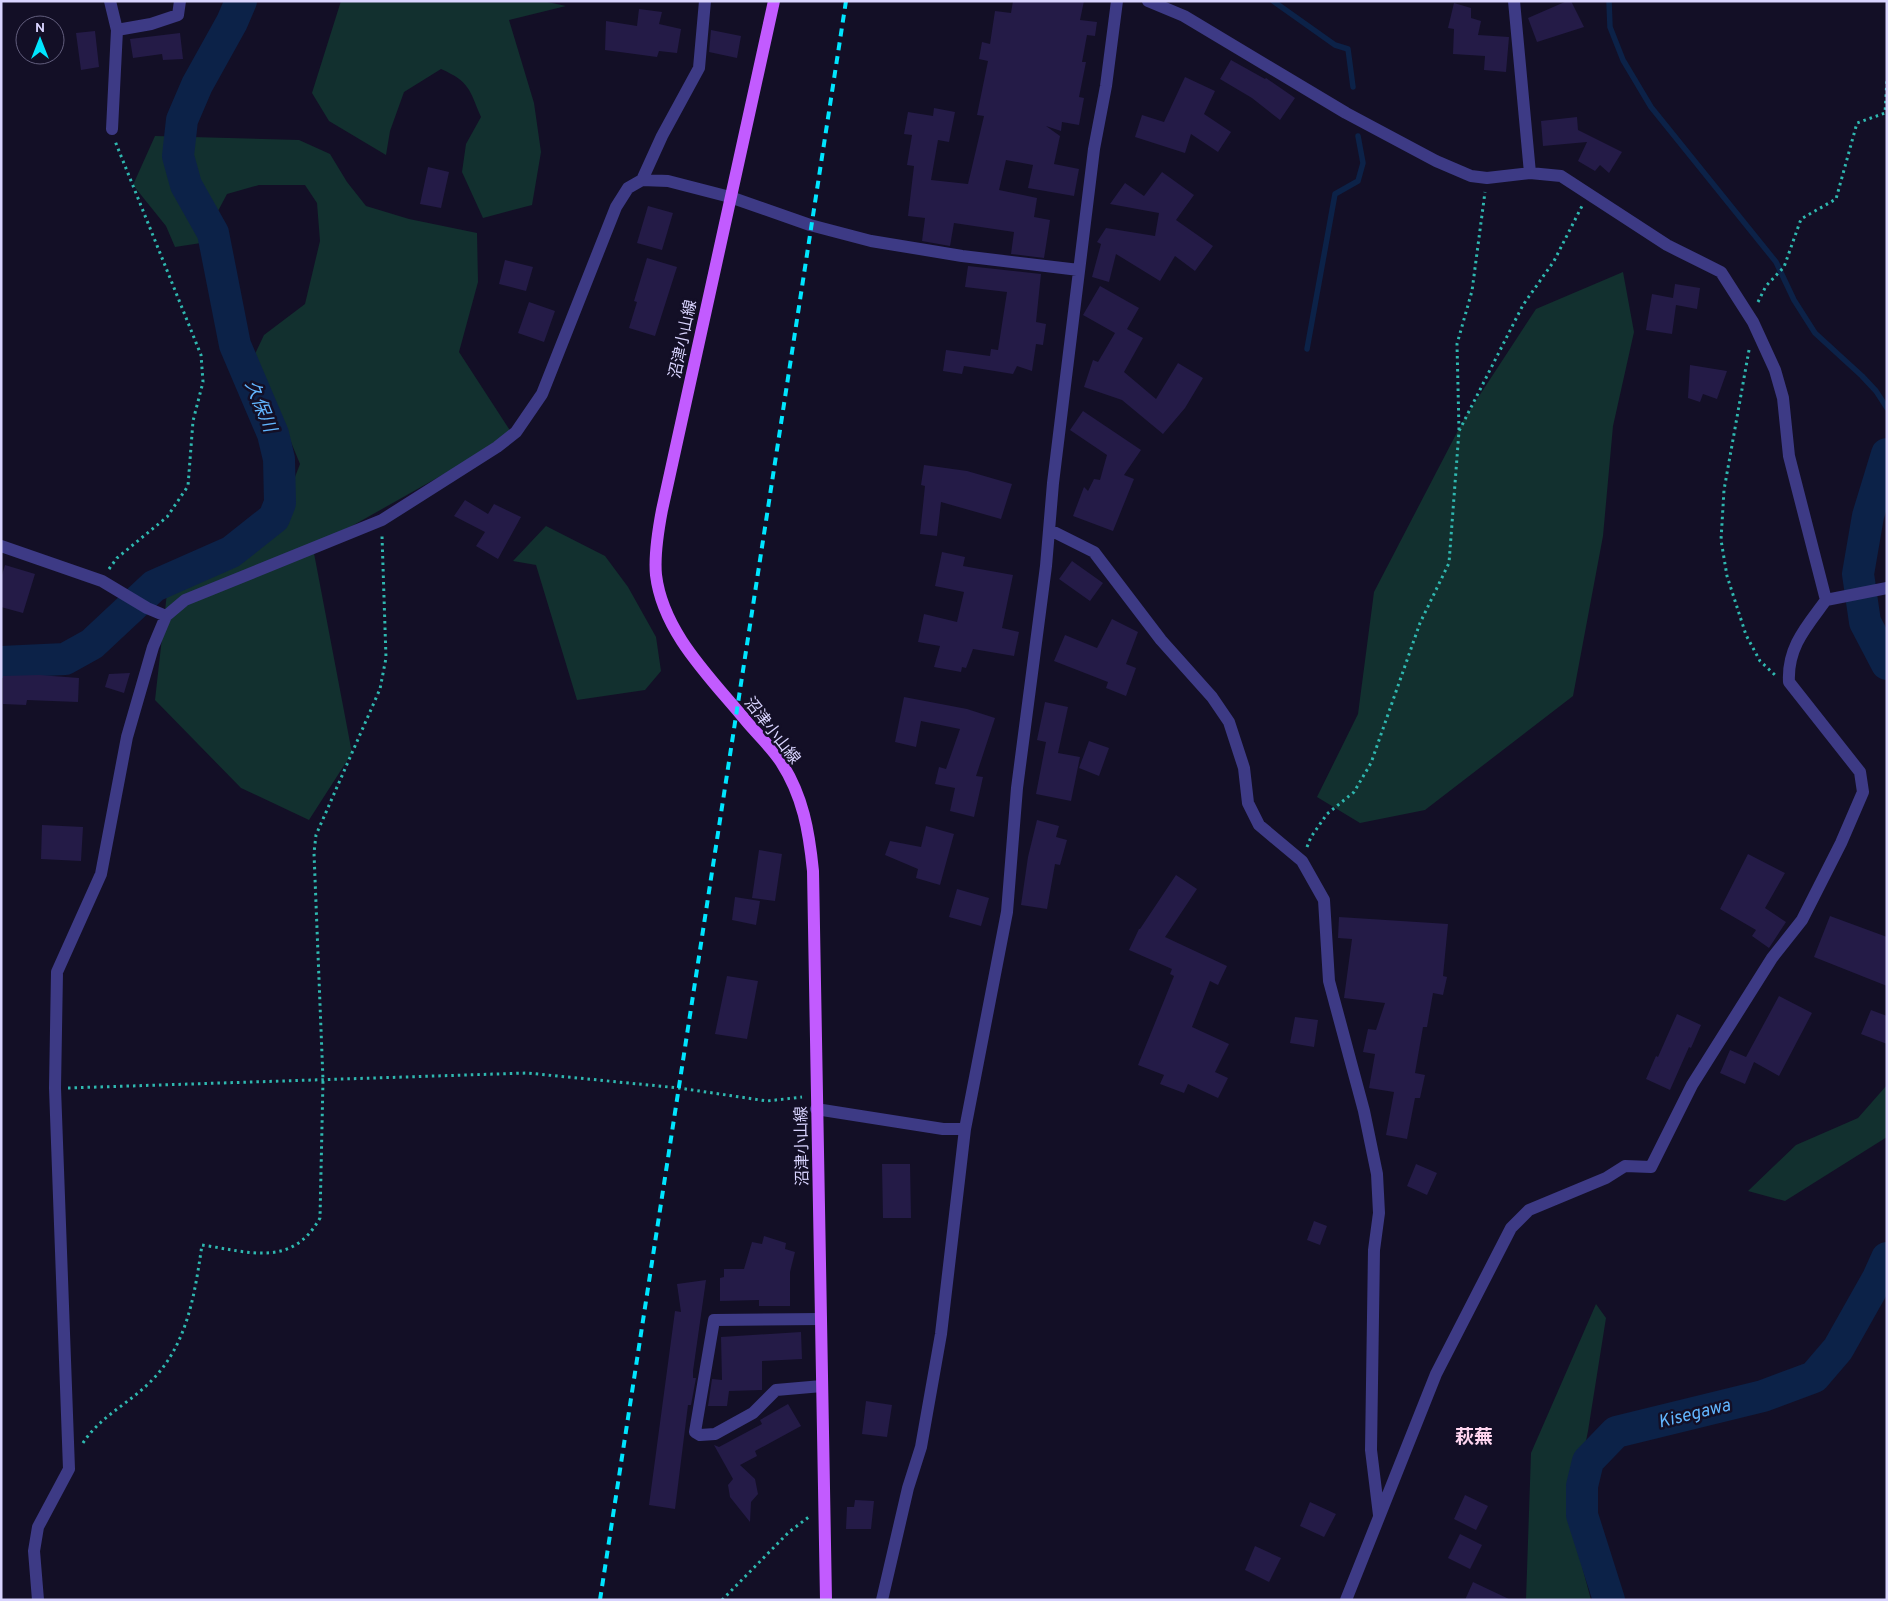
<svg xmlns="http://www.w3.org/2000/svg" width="1888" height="1601" viewBox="0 0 1888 1601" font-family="Overpass,'Noto Sans JP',sans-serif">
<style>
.green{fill:#12302f}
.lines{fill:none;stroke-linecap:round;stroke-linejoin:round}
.stream{stroke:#0c2248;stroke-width:5.5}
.river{stroke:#0c2248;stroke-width:32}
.building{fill:#241b47}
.path{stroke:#2fb8b0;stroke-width:3;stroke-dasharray:2.5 4;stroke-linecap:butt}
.minor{stroke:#3d3a85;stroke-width:12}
.major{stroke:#c25bff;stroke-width:12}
.rail{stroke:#00e5ff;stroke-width:4;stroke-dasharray:8 6;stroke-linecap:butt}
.labels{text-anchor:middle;stroke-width:5;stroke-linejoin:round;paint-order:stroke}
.street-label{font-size:16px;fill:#d9d4ff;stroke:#130f26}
.water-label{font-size:18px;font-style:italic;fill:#62b6ff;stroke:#130f26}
.quarter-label{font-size:19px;font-weight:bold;fill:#ffd6f0;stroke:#130f26}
</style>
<rect width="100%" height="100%" fill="#130f26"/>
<path class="green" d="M341 1H543L566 6 509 20 534 103 541 152 532 205 483 218 462 172 466 144 481 117C469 89 470 82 441 69L404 92 390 131 386 155 329 121 312 93Z
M155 136 299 140 330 154 347 182 366 206 409 219 477 233 478 282 459 352 513 435 313 548 352 753 309 820 241 788 155 700 167 593 283 508 300 464 255 354 264 335 305 304 320 241 317 203 305 185H259L227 194 201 243 175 247 166 226 133 185Z
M1623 272 1634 332 1613 426 1603 536 1573 696 1425 810 1360 823 1317 797 1358 714 1374 592 1464 419 1536 309Z
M546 526 605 556 628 587 656 637 661 671 645 690 577 700 536 565 513 561Z
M1887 1085V1137L1785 1201 1748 1191 1796 1145 1858 1118Z
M1596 1304 1606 1318 1588 1431 1570 1520 1591 1600H1526L1531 1453Z"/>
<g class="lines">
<path class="stream" d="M1273 1 1335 45 1348 49 1353 87
M1609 1 1610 27 1623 60 1651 107 1776 262 1794 300 1815 333 1862 376 1876 391 1887 408
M1307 349 1335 194 1358 181 1363 163 1358 136"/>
<path class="river" d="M1887 454 1868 516 1858 574 1865 622 1887 664
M1 662 65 659 92 644 154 586 231 552 274 518 280 503 279 459 273 434 235 345 213 233 186 185 178 156 182 120 197 85 232 22 241 1
M1609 1600 1582 1515V1486L1588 1461 1616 1432 1763 1396 1814 1377 1838 1349 1878 1278 1887 1258"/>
</g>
<path class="building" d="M1013 1H1084L1080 20 1097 22 1095 36 1087 35 1082 62H1086L1079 97 1084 98 1079 125 1062 122 1061 131 1046 126 1060 136 1054 164 1079 169 1074 196 1028 188 1033 165 1006 160 999 190 1037 198 1034 217 1050 220 1044 258 1011 254 1014 232 954 223 950 246 922 241 925 218 908 216 914 166 907 165 912 135 904 134 908 112 933 116 934 108 955 112 949 142 938 140 931 180 968 184 984 116 977 115 988 61 979 59 982 42 990 44 995 11 1011 13Z
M1567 1H1571L1584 27 1537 42 1528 18Z
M1454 3 1471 8V18L1481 21 1478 35 1509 37 1506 72 1484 70 1485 56 1453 54 1454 29 1448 28Z
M639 9 662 12 659 24 681 29 677 53 659 51 657 57 605 50 606 21 637 26Z
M711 30 741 36 737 58 709 52Z
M95 31 99 67 81 70 76 33Z
M180 33 183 59 163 60 162 54 133 58 130 39Z
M1231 60 1265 79 1266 78 1295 98 1280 120 1252 98 1220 79Z
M1185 77 1215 91 1204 114 1231 132 1218 152 1191 134 1185 153 1135 137 1142 115 1164 122Z
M1577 117 1578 130 1622 152 1609 173 1600 165 1595 171 1578 161 1587 142 1543 146 1541 121Z
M428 167 449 172 441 208 420 204Z
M1162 172 1194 195 1176 220 1213 246 1195 271 1175 256 1160 281 1116 254 1109 282 1092 277 1101 244 1097 242 1106 228 1155 236 1159 213 1110 204 1125 183 1144 196Z
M648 206 673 213 662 250 637 243Z
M647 258 677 267 655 336 629 328 637 302 634 301Z
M505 260 533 267 526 291 499 284Z
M968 266 1041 274 1036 322 1046 324 1043 345 1036 344 1032 371 1017 366 1013 374 964 366 962 374 943 371 946 350 990 356 991 349 998 350 1007 292 965 287Z
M1675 284 1700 288 1697 309 1676 305 1672 334 1646 330 1652 294 1673 298Z
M1100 286 1139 308 1127 329 1143 338 1124 372 1156 399 1178 363 1203 378 1185 408 1163 434 1122 400 1084 387 1093 360 1098 362 1115 333 1083 315Z
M529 302 555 311 544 342 518 333Z
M1690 365 1727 371 1717 399 1703 394 1700 402 1688 398Z
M1083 411 1141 450 1124 475 1134 479 1113 531 1073 516 1084 487 1088 491 1094 479 1100 480 1107 455 1070 430Z
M924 465 967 471 1012 484 1001 519 941 502 937 536 920 534 925 486 921 485Z
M465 500 488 514 494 504 521 517 498 559 476 546 485 532 454 516Z
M942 552 965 557 963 566 1013 575 1002 628 1019 632 1014 656 973 649 966 668 962 667 961 672 934 667 940 646 918 642 924 614 957 622 964 592 935 586Z
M1072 561 1103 583 1090 601 1059 579Z
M5 565 35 574 23 613 1 607V578Z
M1112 619 1138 632 1126 664 1136 668 1126 696 1106 688 1108 682 1054 661 1065 635 1097 648Z
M130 673 124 693 105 687 109 674Z
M39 675 79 678 78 702 27 700 26 705 3 704V676Z
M904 697 967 709 995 718 976 776 983 777 974 817 950 811 955 788 935 784 939 767 946 769 960 729 921 721 916 747 895 742Z
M1045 702 1068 707 1058 753 1080 757 1071 801 1036 794 1046 742 1037 740Z
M1089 741 1109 748 1099 776 1079 768Z
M1037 820 1059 826 1056 837 1067 840 1060 865 1055 864 1047 909 1021 905 1028 857Z
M42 825 83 827 81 861 41 859Z
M926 826 954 834 940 885 916 878 918 869 885 855 890 841 921 847Z
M759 850 782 854 775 901 752 898Z
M1748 854 1785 873 1765 908 1786 922 1769 948 1752 936 1756 930 1720 909Z
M1176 875 1197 889 1165 937 1227 966 1218 985 1210 981 1192 1027 1229 1044 1215 1072 1228 1078 1218 1098 1188 1084 1184 1093 1160 1084 1164 1075 1138 1065 1174 976 1170 974 1172 969 1129 950 1139 929H1140Z
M957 889 989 898 981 926 949 917Z
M735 897 760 901 756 925 732 920Z
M1830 916 1887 937V986L1814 957Z
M1339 917 1448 924 1443 976 1447 977 1443 995 1433 993 1427 1027H1423L1415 1073 1425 1075 1420 1098H1415L1407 1139 1386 1135 1394 1092 1369 1088 1375 1054 1363 1052 1368 1029 1376 1030 1385 1003 1344 998 1352 939 1338 938Z
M727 976 758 981 747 1039 715 1034Z
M1779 996 1812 1013 1779 1076 1754 1062 1745 1084 1720 1073 1730 1050 1746 1057Z
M1871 1010 1887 1016V1044L1861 1034Z
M1677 1014 1701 1025 1691 1048 1689 1047 1670 1090 1646 1079 1656 1056 1658 1057Z
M1295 1017 1318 1020 1314 1047 1290 1043Z
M882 1164H910L911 1218H883Z
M1416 1164 1437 1173 1427 1195 1407 1186Z
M1314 1221 1327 1226 1320 1245 1307 1240Z
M764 1236 786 1243 785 1249 795 1252 790 1272V1306H759V1300L720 1301V1278L724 1277V1269H744L752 1242 762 1244Z
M706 1280 693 1371V1378H696L691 1405H688L675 1509 649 1505 675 1311 681 1312 677 1284Z
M801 1332 802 1359 762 1361V1390L729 1391 727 1406H708L712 1379 722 1380 721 1337Z
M866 1401 892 1405 887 1437 862 1434Z
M788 1404 801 1426 755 1451 757 1456 740 1465 755 1479 758 1494 751 1502 750 1522 730 1497 728 1485 733 1479 714 1445 719 1447 762 1424 760 1420Z
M1465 1495 1488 1506 1476 1530 1454 1519Z
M855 1500 874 1501 871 1529H846L847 1507H854Z
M1310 1502 1336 1514 1324 1537 1300 1526Z
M1460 1534 1482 1545 1470 1569 1448 1558Z
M1255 1546 1281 1558 1269 1582 1245 1570Z
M1473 1582 1511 1600H1465Z"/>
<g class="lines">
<path class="path" d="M1758 302 1766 286 1784 267 1801 219 1836 199 1857 123 1885 113 1887 79
M1749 350 1724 490 1721 540 1727 576 1746 635 1760 661 1775 675
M1459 430 1457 344 1472 291 1485 192
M109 569 117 558 167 517 188 486 193 421 203 382 201 355 115 141
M1307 847 1311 837 1327 814 1354 792 1371 763 1420 623 1449 563 1459 431 1523 305 1554 261 1582 206
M68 1088 527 1073 679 1088 767 1101 802 1097
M83 1443C100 1416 132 1402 153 1379 188 1343 195 1292 202 1245 250 1252 292 1268 320 1218L323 1080 314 853 316 835 380 689 386 658 382 536
M722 1600 789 1532 810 1516"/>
<path class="minor" d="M110 1 117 30 112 129
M1148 1 1184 16 1346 113 1436 161 1471 176 1487 178 1530 173 1561 176 1667 245 1721 272 1753 322 1775 370 1783 398 1789 456 1826 600
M1514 1 1530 173
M117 30 151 24 178 15 180 1
M642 180 662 136 699 68 705 1
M1050 530 1094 552 1161 640 1212 697 1229 722 1244 768 1248 803 1259 825 1302 861 1324 900 1329 981 1364 1111 1377 1174 1379 1213 1374 1250 1371 1450 1379 1515
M1 546 102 581 147 608 166 616
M816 1109 943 1129H965
M821 1319 714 1320 695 1432 700 1435 715 1434 753 1413 776 1390 822 1386
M38 1600 34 1551 38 1527 69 1469 55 1088 57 972 101 874 127 737 153 647 166 616 185 600 382 520 497 447 516 432 542 394 616 207 628 188 642 180 668 181 730 197 810 225 871 241 962 256 1079 270
M882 1600 908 1488 921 1447 941 1334 965 1129 1007 912 1017 788 1046 566 1053 483 1094 149 1106 86 1117 1
M1346 1600 1436 1374 1511 1228 1529 1210 1606 1178 1625 1166 1651 1167 1692 1085 1772 958 1802 920 1841 843 1863 792 1860 772 1789 682C1787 647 1807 626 1826 600L1887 588"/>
<path class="major" d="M774 1 662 510C658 531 654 554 656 575 663 633 711 678 747 722 758 735 772 748 781 762 803 796 809 831 813 871L826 1600"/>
<path class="rail" d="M600 1600 846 1"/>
</g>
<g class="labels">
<g class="street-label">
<text transform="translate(682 339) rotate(-78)" y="6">沼津小山線</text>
<text transform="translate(773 730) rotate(52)" y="6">沼津小山線</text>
<text transform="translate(801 1146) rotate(-91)" y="6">沼津小山線</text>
</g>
<g class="water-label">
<text transform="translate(261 406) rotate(68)" y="6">久保川</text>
<text transform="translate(1694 1413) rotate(-14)" y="6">Kisegawa</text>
</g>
<g class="quarter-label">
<text x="1474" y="1443">萩蕪</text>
</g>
</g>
<rect width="1888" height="1601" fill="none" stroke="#d9d4ff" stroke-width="5"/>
<g transform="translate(40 40)"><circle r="24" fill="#130f26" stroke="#625e7d"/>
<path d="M0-4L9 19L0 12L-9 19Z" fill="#00e5ff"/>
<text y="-8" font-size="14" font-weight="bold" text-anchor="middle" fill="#d9d4ff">N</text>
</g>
</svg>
